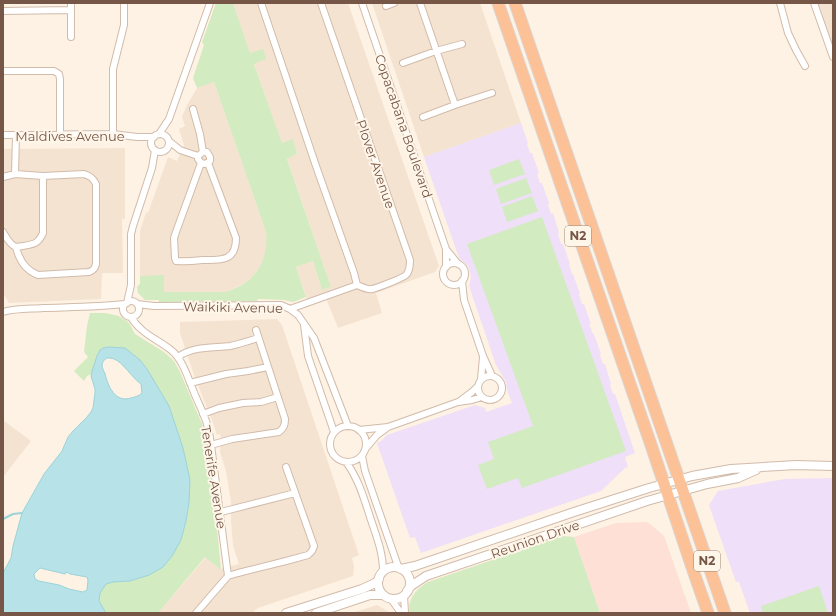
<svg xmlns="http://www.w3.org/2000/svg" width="836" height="616" font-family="Montserrat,sans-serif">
  <rect width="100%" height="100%" fill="#fdf2e3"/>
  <path fill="#f5e3d1" d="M233 3H348L439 266 435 272 376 293 382 313 338 328 325 296 308 302 296 267 313 261 322 290 331 287 287 158 297 154 293 140 282 144 254 63 261 61 250 53Z
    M372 3H480L521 123 424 157Z
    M815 3H833V55Z
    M214 82 266 232 267 246 266 252 261 265 253 276 243 284 231 290 225 292H164L140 276V231L146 212 148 213 168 157 177 161 184 145 179 129 185 126 182 117 186 107 197 88Z
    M125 148V219H122L123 273H102L101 299 9 303 3 293V149Z
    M277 319 282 325 359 555 352 558 354 566 353 576 258 608 252 613H158L206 557 220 569 239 564 233 546 231 521V502L226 471 220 452 221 438 220 434 217 435 212 420 205 403 194 375 180 333V322Z
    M3 420 31 441 3 477Z
    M377 605 391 613H352Z"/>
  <path fill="#fee0d6" d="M646 522 650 524 664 536 691 613H600L574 537 616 523Z"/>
  <path fill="#efdff9" d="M521 123 528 143 527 144 530 153H532L539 173 537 174 540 183H542L549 203 548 204 551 214 553 213 559 233 558 234 561 244H563L570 264H569L572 274H573L580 294 579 295 582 304H584L591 324H589L593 334H594L601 354 600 355 603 364H605L611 384 610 385 613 394H615L635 453 625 457 628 467 625 468 601 491 421 553 415 537 410 538 377 443 381 441 387 435 475 405 485 408 486 412 512 403 507 390 506 382 496 365 469 286 471 277 468 266 459 258 424 157Z
    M833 478V613H750L739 582H736L709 505 718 491 785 479Z"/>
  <path fill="#d3ebc0" d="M216 3H233L250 53 263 49 266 59 254 64 282 143 293 139 297 154 287 159 331 287 322 290 313 261 296 267 306 297 293 302 284 300 258 299 257 301 159 302V300H145L138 293 137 287 140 284V276L164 275V292H225C254 284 269 262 266 232L214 82 197 88 193 78 204 45 202 42Z
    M519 159 525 174 494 185 489 170Z
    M526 178 532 193 501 204 496 189Z
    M532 196 538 211 507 222 502 207Z
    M542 217 626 451 522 488 518 478 487 489 478 465 494 459 488 442 533 426 467 244Z
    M90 313H105L119 316 129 323 135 334 164 352 174 361 180 372 202 424 210 460 221 569H220L205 557 158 613H106L99 601 100 593 103 588 106 584 113 582 130 581 149 575 181 540 186 521 189 503 169 406 147 369 119 348 108 347 97 356 91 374 87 376 84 381 74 371 88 357 84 352 87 326Z
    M563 536 574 537 600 613H410C406 600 417 588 428 582Z
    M819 586 828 613H763L761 606Z"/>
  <path fill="#b6e2e8" stroke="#9cd3da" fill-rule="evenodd" d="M108 347 125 348 140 360 147 369 169 406 183 448 190 480 189 503 186 521 181 540 172 556 163 567 149 575 130 581 113 582 106 584 100 593 99 601 106 613H3V573L11 558 13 546 22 513 44 474 62 451 68 437 73 431 86 418 91 412 93 408 95 393V389L91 376 92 371 97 356 100 350 103 348ZM107 358C109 358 112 358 114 359 123 362 132 378 141 384L142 393C139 396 135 397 131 398 115 403 108 386 105 374 104 371 102 368 102 365 102 362 105 359 107 358ZM40 568 65 574 67 572 70 574 87 577 88 580 87 590 83 592 69 589 59 585 39 581 35 579 34 574Z"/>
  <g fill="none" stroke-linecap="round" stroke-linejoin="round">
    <path stroke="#9cd3da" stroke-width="2" d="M3 519 13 514 22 513"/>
    <defs>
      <path id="minor" d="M71 3V37
        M261 3 316 166 354 273 357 285C362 287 367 290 372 289 377 288 403 278 406 275 410 271 410 265 410 260L321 3
        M362 3 446 249 458 264
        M420 3 455 105 423 117
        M780 3 788 33 796 50 805 66
        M814 3 833 57
        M386 6 394 3
        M3 11 71 10
        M403 63 436 51 462 44
        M3 71H54L59 74 60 79V134
        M455 105 492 93
        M193 109 200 134 203 152
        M151 143a9 9 0 1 1 18 0a9 9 0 1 1-18 0Z
        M113 134V69L124 25V3
        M159 134 169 119 210 3
        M3 135 113 134 137 137H154
        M169 141 180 150 198 156
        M201 163 205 164 210 161V157L207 152H203L198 156V159L201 163 176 232 174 238 175 258 176 261C185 262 194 261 202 260 221 260 236 262 236 238L208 163
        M15 174 16 135
        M3 177 15 174 43 176 84 174C90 176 93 178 96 184V264C95 268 94 270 89 272L38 275C25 270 19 260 16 247
        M3 232C6 237 10 245 16 247 18 247 21 246 23 246 34 244 38 244 43 233V176
        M443 274a11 11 0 1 1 22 0a11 11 0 1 1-22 0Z
        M446 267V249
        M462 281 464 300 483 356 492 376
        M123 309a8 8 0 1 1 16 0a8 8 0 1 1-16 0Z
        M127 303 131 285V234L133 226 152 168 155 150
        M137 304 154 306 281 305 290 309 298 315 314 338 348 426
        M290 309 357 285
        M3 312C16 308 30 309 43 308 71 307 98 307 125 304
        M131 317C140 333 157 339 171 350 183 359 189 381 195 395 199 404 204 414 207 424 209 430 210 438 211 445L228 576
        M304 325 308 356 334 432
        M178 357C193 346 212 348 230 346 240 344 249 341 258 338
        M478 388a12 12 0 1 1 24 0a12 12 0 1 1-24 0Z
        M481 379 483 357
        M190 383 226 374 248 371 268 367
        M460 401 472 392 478 386
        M203 414 219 408 243 403 261 402 278 397
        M330 444a18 18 0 1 1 36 0a18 18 0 1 1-36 0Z
        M359 430 388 427
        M211 445 232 439 279 432C284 428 285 425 285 419L256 330
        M366 448 377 435 388 427 458 402 472 400 482 397
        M362 456 365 471 399 569
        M346 462C358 478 364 498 370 517 376 535 383 552 383 571
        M221 512 295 493
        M404 595 405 613
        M391 599 401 613
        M196 613 228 576 238 573 286 561 308 555 312 551 314 546 286 467"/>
      <path id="tertiary" d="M378 583a16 16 0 1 1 32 0a16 16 0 1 1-32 0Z
        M401 569 415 566 574 512 649 488 692 476 731 469 796 465 833 466
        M407 591 411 586 426 576 647 501 707 484 738 478 756 470
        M286 613 362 589 375 583 379 579
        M316 613 370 595H383"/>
      <path id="trunk" d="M498 3 650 442 695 576 708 613
        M515 3 725 613"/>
    </defs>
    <use href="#minor" stroke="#d1bbab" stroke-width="8"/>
    <use href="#tertiary" stroke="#d1bbab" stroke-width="10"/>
    <use href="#trunk" stroke="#dbd3cf" stroke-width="13"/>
    <use href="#minor" stroke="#fff" stroke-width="6"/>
    <use href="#tertiary" stroke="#fff" stroke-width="8"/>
    <use href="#trunk" stroke="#fdc197" stroke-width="11"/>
  </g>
  <g text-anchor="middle" stroke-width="4" stroke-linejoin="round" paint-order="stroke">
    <g fill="#fff6ea" stroke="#9f8678" stroke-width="1">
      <rect x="565" y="226" width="26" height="20" rx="3"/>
      <rect x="694" y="551" width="26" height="20" rx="3"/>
    </g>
    <g font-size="12" font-weight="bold" fill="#765647">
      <text x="578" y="240">N2</text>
      <text x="707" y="565">N2</text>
    </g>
    <g font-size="13" fill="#765647" stroke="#fff6ea">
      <text transform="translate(404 126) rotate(71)" y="5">Copacabana Boulevard</text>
      <text x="70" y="141">Maldives Avenue</text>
      <text transform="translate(376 164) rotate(71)" y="5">Plover Avenue</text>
      <text transform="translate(233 307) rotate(1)" y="5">Waikiki Avenue</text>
      <text transform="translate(214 477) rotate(81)" y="5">Tenerife Avenue</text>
      <text transform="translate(535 539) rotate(-19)" y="5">Reunion Drive</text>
    </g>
  </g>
  <rect width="836" height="616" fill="none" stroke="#765647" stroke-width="8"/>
</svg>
